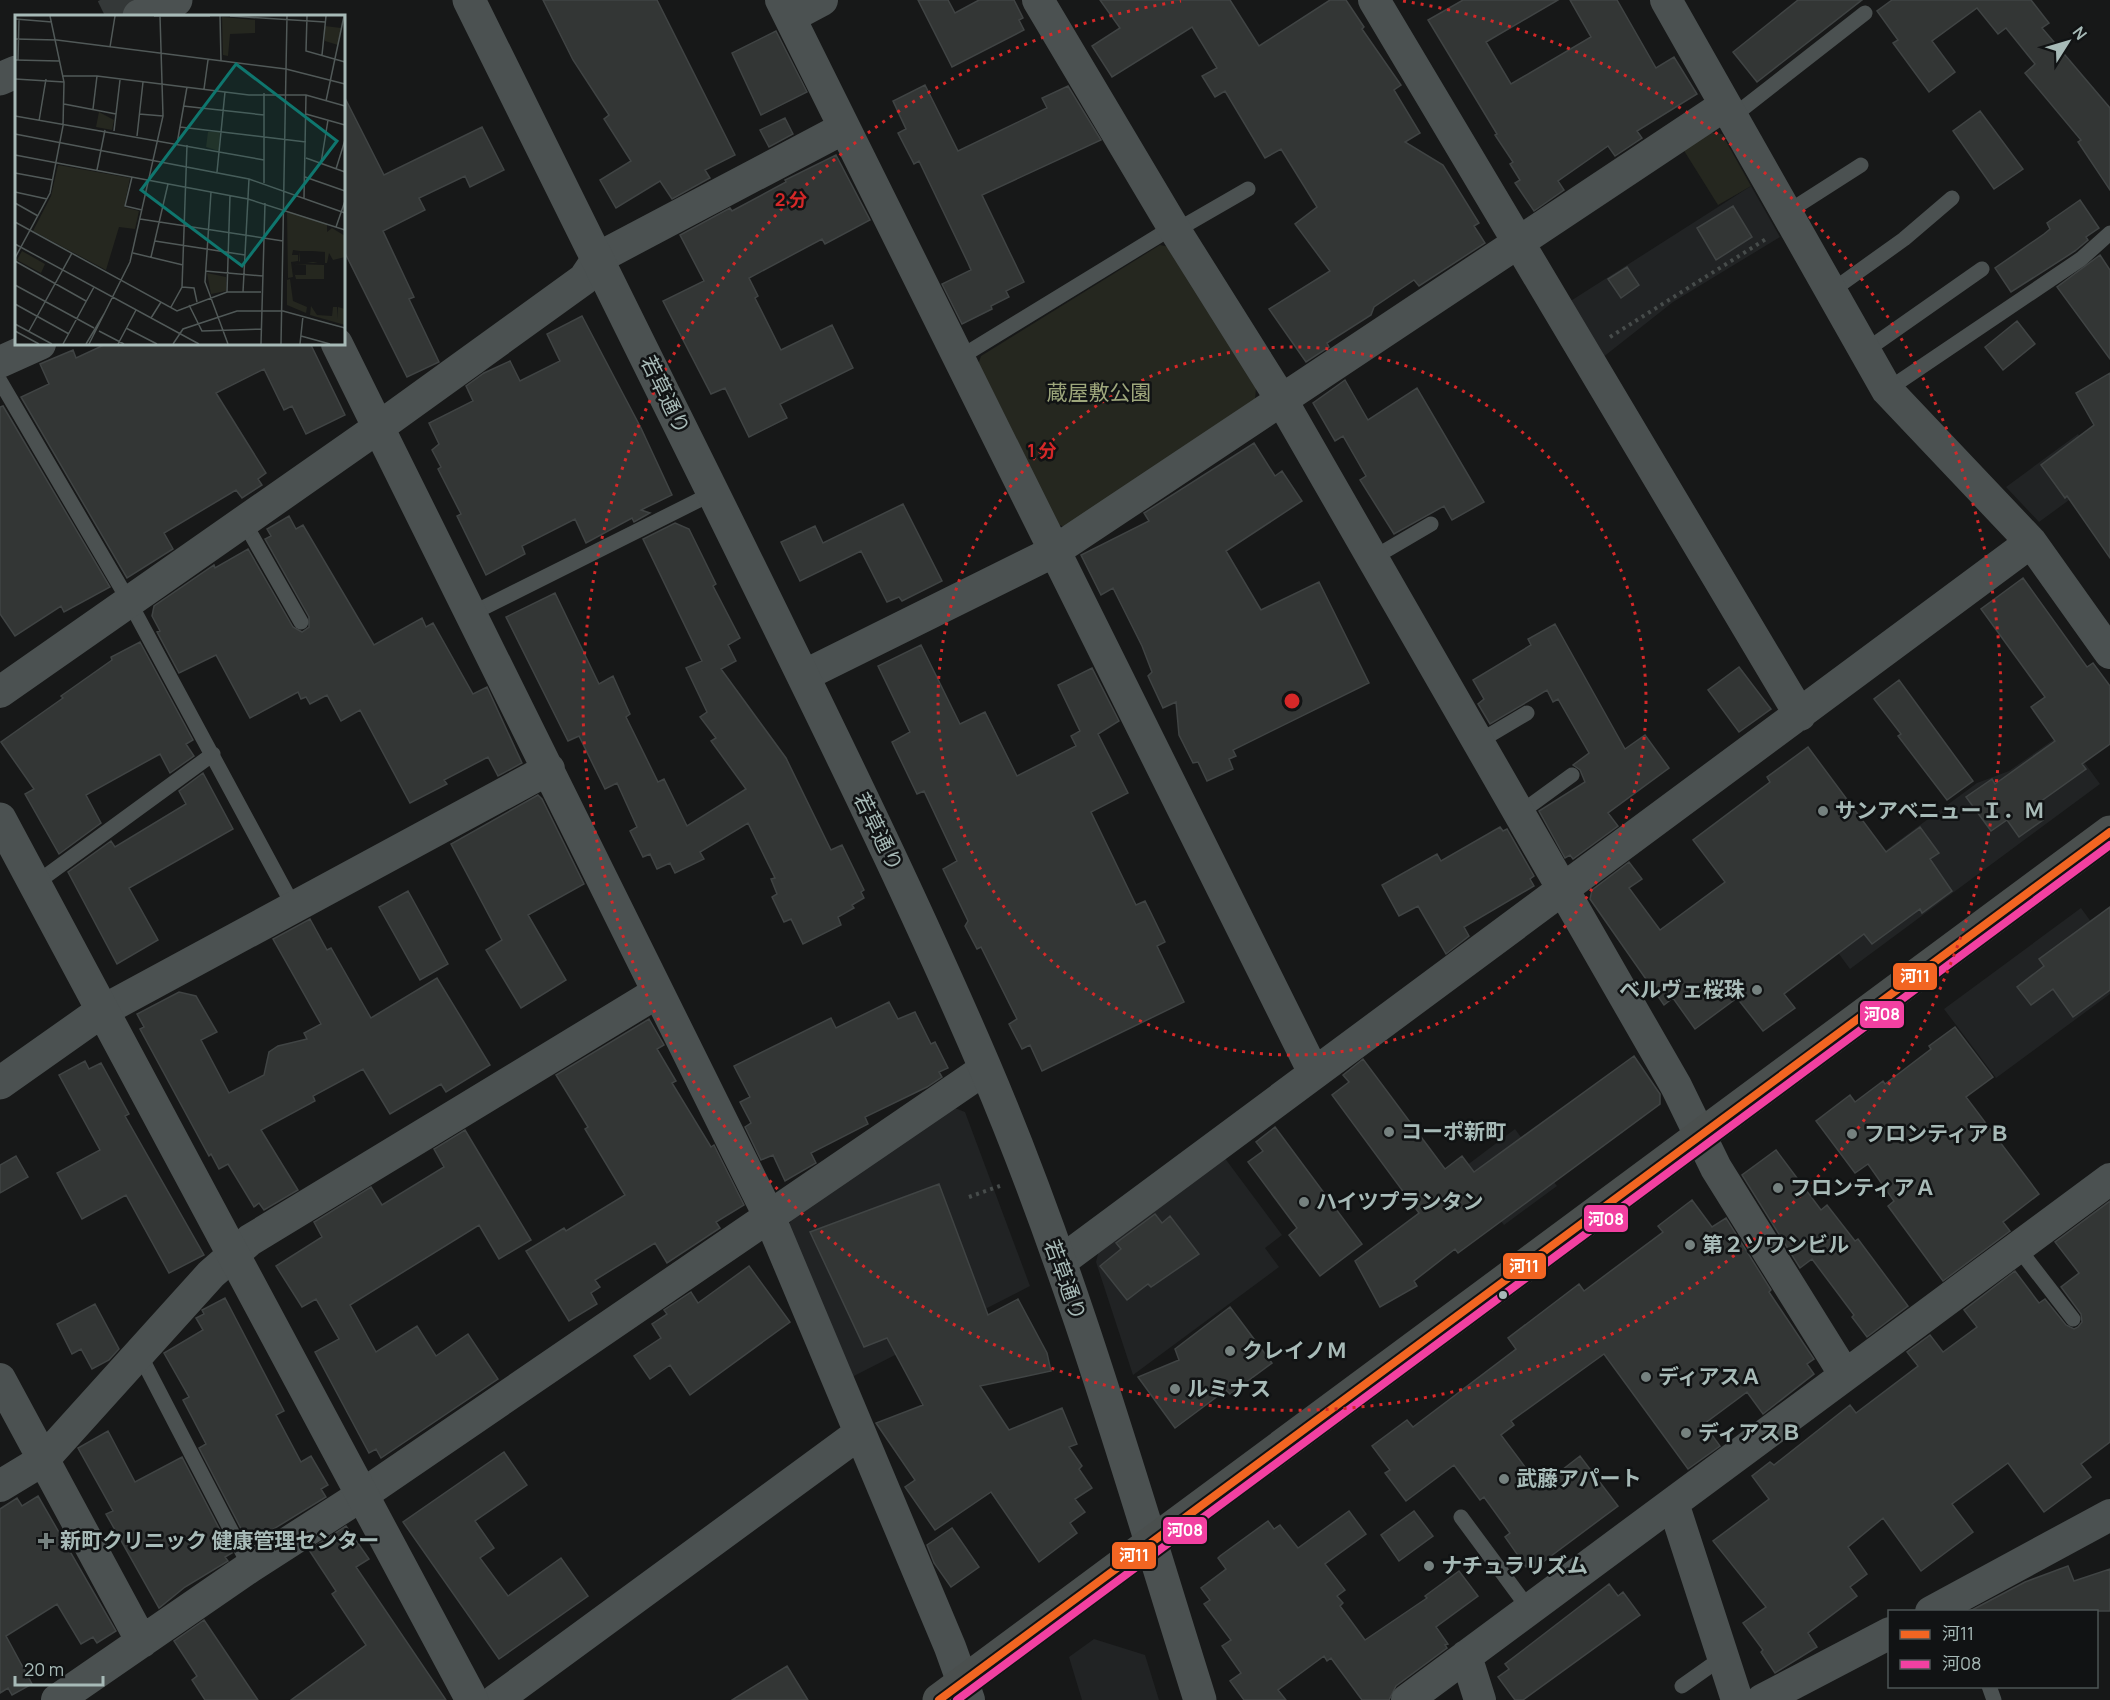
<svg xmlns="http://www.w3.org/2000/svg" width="2110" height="1700" font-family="Manrope,'Noto Sans JP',sans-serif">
  <rect width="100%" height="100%" fill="#171818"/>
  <path fill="#212324" d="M1751 186 1780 237 1673 302 1602 358 1569 302Z
    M2078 434 2106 473 2039 522 2006 487Z
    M2063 733 2100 784 1850 969 1806 909 1977 783 2009 771Z
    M2081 908 2110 948V994L1996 1078 1944 1009Z
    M952 1107 965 1112 1030 1286 850 1378 788 1229 792 1217Z
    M1515 1129 1557 1186 1504 1225 1462 1169Z
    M1224 1157 1282 1235 1265 1248 1279 1267 1133 1375 1096 1262 1099 1250Z
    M1094 1639 1145 1655 1159 1700H1082L1069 1657Z"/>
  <path fill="#25271f" d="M1708 132 1722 134 1751 186 1718 205 1683 149Z
    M1160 245 1174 248 1256 387 1255 401 1067 527 1054 524 977 368 981 356Z"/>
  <path fill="#333635" stroke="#404444" stroke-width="1.5" d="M543 0H657L735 155 705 170 710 178 672 199 660 181 616 208 600 180 631 161 604 119 609 115 573 60Z
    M918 0H948L955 13 979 0H1014L1023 18 1019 20 1024 30 952 67Z
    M1100 0H1230L1259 46 1330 0H1346L1364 27 1362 29 1401 85 1394 90 1420 133 1405 142 1443 165 1479 223 1474 226 1485 243 1419 286 1414 280 1374 307 1371 315 1327 343 1329 347 1306 362 1269 309 1330 271 1295 224 1317 207 1281 149 1265 158 1225 91 1215 97 1202 76 1217 68 1192 27 1112 77 1092 46 1120 28Z
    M1463 0H1558L1486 42 1511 84 1591 37 1570 0H1617L1656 68 1674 57 1697 94 1637 131 1642 138 1615 156 1608 146 1558 181 1564 190 1534 211 1515 183 1520 180 1510 164 1513 162 1495 135 1497 134 1428 20Z
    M1798 0H1862L1757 82 1733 52Z
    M1892 0H2031L2049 23 2042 28 2110 108V190L2078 142 2081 140 2025 73 2035 64 2006 28 1998 34 1977 8 1932 41 1955 72 1929 92 1893 43 1898 40 1877 11Z
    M776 31 807 92 761 115 732 53Z
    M925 85 958 151 1047 108 1042 98 1068 86 1101 140 982 195 1024 282 1006 291 1009 297 991 306 992 309 962 324 942 284 971 270 968 263 919 161 914 164 898 133 906 129 893 101Z
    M344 96 384 175 482 127 504 170 470 187 465 176 419 198 425 210 383 231 414 297 409 299 439 362 407 377 344 251Z
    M1980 111 2023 169 1994 189 1953 131Z
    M785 118 793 134 769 147 760 130Z
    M836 155 870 220 825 244 822 239 749 278 758 296 755 298 781 350 832 325 853 368 780 404 787 418 749 437 725 388 711 394 663 301 704 281 680 235 730 208 732 211 786 182 785 180Z
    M2080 200 2099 228 2086 237 2088 240 2075 251 2011 292 1995 268 2044 234 2050 229 2047 223Z
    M1733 206 1752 237 1716 260 1697 228Z
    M2100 255 2110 270V359L2057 287Z
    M1627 267 1639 285 1621 298 1608 279Z
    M582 316 641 428 672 495 641 510 650 513 634 522 632 518 586 543 575 519 522 546 525 554 486 575 457 516 461 514 438 469 441 467 432 450 439 444 429 423 473 401 466 386 484 373 510 361 520 381 560 361 547 334Z
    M2017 321 2035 344 2003 370 1985 347Z
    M106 344H315L311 345 345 415 306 434 292 406 284 410 264 369 216 393 266 473 258 479 262 485 242 498 236 490 164 533 173 549 127 578 21 397 49 384 40 364 73 350 76 358Z
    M2110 373V558L2067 496 2065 498 2041 465 2094 425 2076 393Z
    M1345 380 1368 420 1417 388 1484 502 1452 520 1444 506 1394 534 1360 480 1366 476 1343 436 1335 441 1313 403Z
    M3 406 110 587 64 612 61 606 15 636 0 614V407Z
    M1254 443 1275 476 1282 471 1302 501 1226 551 1261 610 1319 582 1369 683 1233 750 1236 756 1229 759 1233 769 1207 781 1198 762 1193 763 1179 735 1176 702 1163 708 1148 676 1152 672 1142 646 1113 588 1101 595 1081 555 1149 521 1144 513Z
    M903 504 942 581 902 601 899 597 887 602 861 551 800 581 781 542 815 526 823 543Z
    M289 516 296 529 303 525 374 645 422 618 426 627 433 623 473 694 487 687 522 763 498 776 488 757 444 780 447 784 410 803 360 710 341 721 327 695 310 704 306 697 301 699 298 692 250 718 216 655 179 673 157 632 160 631 152 616 154 606 214 565 215 568 248 549 293 627 302 632 309 627V617L265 539 271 536 267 529Z
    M675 523 689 529 716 584 713 586 740 638 728 645 736 661 721 669 786 758 831 850 842 845 864 890 861 892 864 898 852 905 854 908 838 917 841 925 803 944 791 919 784 922 772 897 777 894 771 879 775 878 748 823 700 852 704 859 675 873 670 863 657 869 650 854 643 857 630 831 637 827 617 783 605 789 579 736 568 741 506 617 555 593 599 684 613 676 630 714 626 717 658 782 664 779 687 826 746 789 711 741 716 738 700 717 707 712 686 668 702 661 643 539Z
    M2023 578 2087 667 2093 663 2110 686V744L2082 764 2086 769 2033 807 2043 820 2019 837 2007 820 1991 831 1966 797 1992 779 1995 784 2055 741 2031 707 2045 697 1981 609Z
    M1555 624 1625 749 1645 735 1669 768 1608 813 1618 826 1573 859 1570 855 1565 858 1539 811 1585 782 1580 770 1573 765 1589 753 1558 699 1553 702 1547 690 1490 724 1478 704 1484 699 1473 680 1531 645 1528 639Z
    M140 642 193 740 186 744 194 756 170 773 160 754 86 795 101 823 59 854 25 794 34 789 1 742 63 698 61 696 112 660 111 657Z
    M921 645 960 724 985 712 1017 776 1076 746 1071 736 1080 731 1058 685 1092 668 1119 721 1098 734 1128 793 1091 812 1136 905 1145 901 1151 913 1165 942 1157 946 1184 1002 1042 1071 1030 1045 1022 1049 1009 1024 1017 1019 981 947 977 949 965 926 968 921 943 869 957 861 924 791 917 794 892 742 910 732 878 666Z
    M1739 667 1771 709 1739 732 1708 690Z
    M1899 680 1973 781 1947 800 1898 736 1901 734 1874 699Z
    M1808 747 1886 852 1920 827 1939 853 1930 859 1952 891 1922 913 1920 909 1872 944 1864 934 1784 994 1795 1008 1763 1031 1737 998 1695 1029 1673 998 1664 1005 1590 899 1592 890 1629 862 1642 879 1629 888 1660 930 1725 882 1693 840 1770 782 1767 777Z
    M203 773 233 829 129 888 158 940 117 964 68 872 111 841 115 847 186 804 179 791Z
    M538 795 542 799 584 884 528 915 566 980 521 1008 486 950 502 940 451 844Z
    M1500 827 1503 831 1507 829 1534 876 1530 879 1534 886 1464 927 1469 936 1446 954 1418 906 1399 916 1382 885 1437 854 1441 861Z
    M408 891 448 964 420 980 379 907Z
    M2110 907V990L2073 1017 2053 989 2031 1005 2017 987 2044 966 2039 959Z
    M310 919 327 950 331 948 371 1018 437 978 490 1065 446 1092 441 1084 390 1114 363 1069 313 1096 315 1101 261 1130 298 1190 264 1210 259 1203 254 1207 228 1164 219 1169 211 1154 209 1156 140 1029 144 1027 137 1014 179 992 196 996 217 1032 201 1040 229 1093 264 1075 269 1052 278 1046 307 1039 304 1033 321 1024 273 939Z
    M889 1002 898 1019 915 1012 931 1044 935 1042 948 1068 939 1072 942 1077 927 1087 865 1117 868 1124 811 1153 816 1163 785 1181 773 1155 761 1160 745 1127 751 1123 740 1102 750 1097 734 1066 831 1018 836 1028Z
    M649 1019 664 1045 657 1049 676 1081 672 1083 711 1147 714 1145 744 1205 716 1222 720 1228 667 1263 655 1243 595 1280 600 1287 591 1293 597 1304 569 1321 526 1251 564 1228 566 1231 625 1195 585 1129 588 1127 556 1075Z
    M1955 1027 1993 1077 1966 1097 2039 1194 2003 1222 2010 1231 1943 1281 1888 1206 1894 1201 1868 1164 1855 1173 1816 1121 1850 1095 1855 1102 1883 1081 1885 1084 1931 1049 1929 1046Z
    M1634 1056 1660 1094V1104L1458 1253 1455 1249 1414 1281 1417 1286 1380 1307 1355 1261 1419 1213 1332 1095 1349 1082 1343 1075 1363 1059 1445 1169 1462 1156 1474 1172Z
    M85 1061 89 1069 101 1063 129 1114 125 1116 204 1255 169 1273 126 1195 82 1219 57 1173 100 1150 59 1075Z
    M1275 1127 1362 1244 1320 1276 1289 1235 1297 1228 1248 1162 1263 1151 1256 1142Z
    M465 1130 531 1240 499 1259 479 1225 350 1305 376 1352 417 1326 436 1356 468 1334 498 1379 381 1458 376 1449 369 1453 315 1352 339 1339 316 1299 302 1307 276 1266 322 1237 314 1222 371 1187 382 1205 444 1167 434 1149Z
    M1776 1150 1821 1210 1827 1205 1855 1241 1858 1239 1908 1306 1867 1337 1852 1317 1854 1315 1812 1259 1800 1268 1742 1175Z
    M16 1156 28 1177 0 1193V1165Z
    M939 1184 988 1315 1018 1299 1047 1353 1051 1371 980 1386 1009 1430 1062 1408 1077 1444 1069 1447 1082 1466 1079 1469 1092 1488 1075 1499 1085 1512 1070 1523 1077 1533 1039 1562 991 1492 935 1530 905 1487 915 1480 876 1423 923 1405 887 1338 864 1347 810 1232Z
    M1692 1200 1712 1227 1726 1218 1771 1290 1769 1292 1814 1359 1807 1364 1814 1374 1763 1414 1747 1392 1704 1424 1720 1446 1688 1469 1604 1354 1511 1421 1514 1425 1501 1435 1540 1487 1580 1456 1618 1506 1535 1568 1531 1563 1526 1567 1505 1537 1510 1533 1484 1497 1480 1500 1454 1465 1406 1501 1385 1473 1390 1470 1372 1446 1407 1420 1413 1427 1516 1349 1508 1338 1579 1284 1584 1291 1663 1232 1658 1226Z
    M2110 1201V1442L2081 1464 2091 1477 2044 1512 2008 1463 1952 1504 1973 1532 1921 1571 1883 1518 1848 1547 1867 1574 1850 1587 1857 1596 1808 1633 1817 1647 1775 1673 1761 1652 1763 1650 1743 1623 1766 1607 1713 1541 1769 1499 1752 1476 1770 1462 1774 1465 1850 1405 1856 1413 1918 1366 1907 1352 1930 1335 1943 1352 1977 1327 1964 1310 2015 1271 2039 1303 2045 1299 2066 1325 2074 1329 2078 1327 2082 1322 2081 1314 2061 1287 2079 1273 2055 1242Z
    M1155 1214 1162 1223 1170 1216 1199 1254 1151 1287 1148 1284 1127 1300 1100 1266 1121 1249 1116 1243Z
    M749 1266 790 1322 690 1395 670 1365 650 1379 634 1356 661 1338 652 1324 667 1314 664 1310 691 1292 698 1303Z
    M225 1298 284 1411 276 1415 301 1462 311 1456 328 1485 321 1489 326 1497 249 1544 199 1448 206 1444 183 1400 189 1397 164 1353 203 1330 196 1318 204 1314 202 1310Z
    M95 1304 119 1349 109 1360 92 1369 81 1349 72 1354 57 1324Z
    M1230 1307 1272 1363 1230 1394 1226 1390 1175 1428 1138 1377 1179 1360 1175 1349Z
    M108 1431 135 1482 182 1457 232 1553 225 1557 228 1561 185 1587 159 1608 106 1514 113 1511 78 1448Z
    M504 1452 527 1485 475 1521 494 1548 480 1558 508 1596 561 1558 588 1596 499 1659 403 1522Z
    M38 1496 116 1631 97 1643 93 1637 81 1644 57 1604 6 1636 32 1684 12 1695 8 1688 0 1693V1509L17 1498 22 1506Z
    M1349 1511 1366 1534 1325 1564 1345 1590 1337 1596 1343 1603 1340 1606 1365 1640 1427 1598 1425 1596 1459 1571 1478 1596 1436 1627 1448 1644 1445 1645 1447 1648 1396 1686 1389 1700H1362L1331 1658 1327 1661 1324 1656 1278 1690 1286 1700H1244L1230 1681 1241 1673 1222 1646 1231 1640 1204 1604 1210 1600 1201 1588 1226 1569 1218 1558 1220 1556 1268 1521 1274 1529 1280 1525 1298 1548Z
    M1414 1511 1433 1536 1399 1561 1381 1535Z
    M346 1526 369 1559 356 1567 446 1700H291L366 1645 332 1594 336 1591 309 1550Z
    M952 1528 979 1567 951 1587 934 1563 927 1545Z
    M2068 1566 2074 1581 2110 1569V1611H1970L2025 1582Z
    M1609 1584 1618 1596 1623 1592 1640 1615 1523 1700H1515L1498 1677 1509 1669 1505 1664Z
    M204 1620 258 1700H205L192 1680 197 1676 174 1641Z
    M787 1666 808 1700H732Z"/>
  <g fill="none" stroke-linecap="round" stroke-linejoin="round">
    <path stroke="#343838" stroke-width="33" stroke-dasharray="33 16" stroke-linecap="butt" d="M105 16 138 0"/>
    <path stroke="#474c4b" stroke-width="4" stroke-dasharray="3 4.5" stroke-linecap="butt" d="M1610 337 1766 239
      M969 1197 1000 1186"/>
    <path stroke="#4b5151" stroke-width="15" d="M1732 117 1865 13
      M1786 213 1861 165
      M1830 292 1904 239 1952 198
      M1865 351 1982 269
      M959 358 1173 227 1189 223 1248 189
      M0 381 130 603 294 907
      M1887 390 2081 259 2110 233
      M244 522 301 622
      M1373 558 1431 524
      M471 614 713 493
      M1478 742 1527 713
      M1520 813 1572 775
      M35 884 213 754
      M2018 1248 2073 1319
      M140 1355 250 1567
      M1461 1517 1529 1609
      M1682 1686 1723 1657
      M1989 1686 1994 1700"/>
    <path stroke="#4b5151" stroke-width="32" d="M781 0 1314 1073
      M1038 0 1173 227 1281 399 1676 1086 1716 1168 1845 1375
      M1374 0 1800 715
      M1666 0 1887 390 2031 542 2110 653
      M790 17 822 0
      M337 344 769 1216 950 1647 969 1700
      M0 362 40 344
      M803 676 1053 552 1725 105
      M0 692 379 427 584 279 598 258 844 128
      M102 1011 549 769
      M1060 1262 2031 542
      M0 1379 142 1642
      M0 1486 43 1460 211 1274 250 1240 658 992
      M1673 1503 1737 1700
      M1931 1612 2110 1515
      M1466 1656 1480 1700
      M57 1700 250 1567 362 1495 985 1069
      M496 1700 860 1433
      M1407 1700 2110 1179
      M1762 1700 1890 1633"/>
    <path stroke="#4b5151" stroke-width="33" d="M469 0C552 167 634 334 717 501 809 688 902 874 984 1065 1072 1271 1133 1487 1200 1700
      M139 16 176 0
      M0 79 16 72
      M0 819 472 1700
      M0 1083 102 1011"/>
    <path stroke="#4a4f4e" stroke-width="33" d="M939 1700 2110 832"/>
    <defs>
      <path id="bus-1" d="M939 1700 2110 832"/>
      <path id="bus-2" d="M957 1700 2110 845"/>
    </defs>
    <use href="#bus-1" stroke="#111314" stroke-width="12"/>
    <use href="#bus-2" stroke="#111314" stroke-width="12"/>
    <use href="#bus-1" stroke="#f26522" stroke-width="8"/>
    <use href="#bus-2" stroke="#f240a1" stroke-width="8"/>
  </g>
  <g fill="none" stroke="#d62828" stroke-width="3" stroke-dasharray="3 6">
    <circle cx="1292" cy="701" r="354"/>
    <path d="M1403 1A709 709 0 1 1 1181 1"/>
  </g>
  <g fill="#75817f" stroke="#111314" stroke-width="2">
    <circle cx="1823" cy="811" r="6"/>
    <circle cx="1757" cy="990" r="6"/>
    <circle cx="1389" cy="1132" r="6"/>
    <circle cx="1852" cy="1134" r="6"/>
    <circle cx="1778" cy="1188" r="6"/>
    <circle cx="1304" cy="1202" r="6"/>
    <circle cx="1690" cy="1245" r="6"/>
    <circle cx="1230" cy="1351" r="6"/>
    <circle cx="1646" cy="1377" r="6"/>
    <circle cx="1175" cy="1389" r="6"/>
    <circle cx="1686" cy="1433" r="6"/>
    <circle cx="1504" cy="1479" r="6"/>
    <path d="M43 1532h6v6h6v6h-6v6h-6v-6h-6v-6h6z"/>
    <circle cx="1429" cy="1566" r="6"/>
  </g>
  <circle fill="#a7bab7" stroke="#111314" stroke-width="2" cx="1503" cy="1295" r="5"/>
  <g text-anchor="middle" stroke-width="5" stroke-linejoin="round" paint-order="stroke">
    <g font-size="21" fill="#9ea77c" stroke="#111314">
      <text x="1099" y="400">蔵屋敷公園</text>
    </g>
    <g font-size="21" fill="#a7bab7" stroke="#111314">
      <text transform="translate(665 395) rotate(64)" y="7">若草通り</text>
      <text transform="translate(878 832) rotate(64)" y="7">若草通り</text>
      <text transform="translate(1065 1280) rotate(70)" y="7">若草通り</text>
    </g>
    <g font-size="21" font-weight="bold" fill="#a7bab7" stroke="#111314" text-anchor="start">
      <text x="1835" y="818">サンアベニューＩ．Ｍ</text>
      <text x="1745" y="997" text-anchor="end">ベルヴェ桜珠</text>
      <text x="1401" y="1139">コーポ新町</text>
      <text x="1864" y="1141">フロンティアＢ</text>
      <text x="1790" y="1195">フロンティアＡ</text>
      <text x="1316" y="1209">ハイツプランタン</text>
      <text x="1702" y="1252">第２ソワンビル</text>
      <text x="1242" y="1358">クレイノＭ</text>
      <text x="1658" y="1384">ディアスＡ</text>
      <text x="1187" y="1396">ルミナス</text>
      <text x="1698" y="1440">ディアスＢ</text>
      <text x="1516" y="1486">武藤アパート</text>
      <text x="60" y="1548">新町クリニック 健康管理センター</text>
      <text x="1441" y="1573">ナチュラリズム</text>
    </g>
  </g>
  <g transform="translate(15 15)">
    <rect width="330" height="330" fill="#171818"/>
    <path d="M207 2 240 5V18L215 19 213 41 208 40ZM310 11 326 13 323 30 310 26ZM84 97 99 105 97 115 81 112ZM193 117H205L204 136 191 132ZM43 150 115 163 109 192 124 196 120 214 104 212 91 255 18 216 36 181ZM272 196 312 209V217L317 213 330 221V242L318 245 314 238 312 248H304H310V237L297 236 298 247 303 248H292L298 247 297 236H285V247H291H285L284 246 285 236 278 235 277 240H283V246L276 247 278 262 273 263ZM7 236 30 249 26 258 2 245ZM279 249 309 250V264H281L278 253 280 260H291V250L279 249 278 253ZM192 258 211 262V276L196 279ZM275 264 278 286 292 292 291 298 272 290V265ZM296 291 302 300 317 301 318 292H322V304L323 292 330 294V310L295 300Z" fill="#25271f"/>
    <path fill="none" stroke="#515958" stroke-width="1.5" d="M139 1H195M205 1 206 46M215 1 310 7M292 1 291 36 330 47M0 4 37 7M0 24 42 25 271 54 330 69M95 32 100 1M307 40 311 1M0 45 44 46M3 45 4 4M271 54 272 1M47 61H82L234 80H291L330 91M0 64 49 67M189 74 193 45M311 86 329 1M49 89 101 99M168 91 249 100M78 94 82 61M124 99 148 101M291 99 330 110M0 101 249 145M24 106 31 64M165 112 291 127M99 116 105 65M0 119 234 164 330 198M122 121 128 67M162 129 172 72M0 140 233 184 330 215M291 143 330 157M306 148 313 105M321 154 330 125M82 155 90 115M202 157 210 77M0 158 38 165M117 162 110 191 127 195M290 162 330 176M249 168V78M0 177 32 184M196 177 190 267 213 329M289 183 291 80M0 188 23 201M125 204 268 226M0 207 162 296 212 277H246M321 212 330 186M140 226 230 240M0 229 184 329M118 238 168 250M136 242 153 169M0 243 35 178 48 111 49 67 35 1M0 246 71 286M190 256 248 261M0 270 79 313M167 272 179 273 182 287M212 277 215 180M228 277 234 164M0 289 54 319M174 290 187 316 246 314M156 292 167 272 172 130M136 303 146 287M0 309 37 329M111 313 142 329M0 316 24 329M14 316 57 238M84 316 109 329M286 321 315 329M48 329 79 272M71 329 89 299M74 329 115 247 148 101 145 1M103 329 121 295M158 329 168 314 222 296H268L330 313M246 329 250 188M266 329 271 54M285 329 288 301"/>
    <path fill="#0f766e" fill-opacity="0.15" stroke="#0f766e" stroke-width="3" d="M221 49 322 126 227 251 126 175Z"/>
    <rect width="330" height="330" fill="none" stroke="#a7bab7" stroke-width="3"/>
  </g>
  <circle cx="1292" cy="701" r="9" fill="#d62828" stroke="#111314" stroke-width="3"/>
  <g font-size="18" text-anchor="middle" font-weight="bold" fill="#d62828" stroke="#111314" stroke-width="5" stroke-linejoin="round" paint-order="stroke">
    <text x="791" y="206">2 分</text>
    <text x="1042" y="457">1 分</text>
  </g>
  <g stroke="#111314" stroke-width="2">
    <rect x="1892" y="962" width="46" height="29" rx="6" fill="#f26522"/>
    <rect x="1859" y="1000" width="46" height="29" rx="6" fill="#f240a1"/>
    <rect x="1583" y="1204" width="46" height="29" rx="6" fill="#f240a1"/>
    <rect x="1502" y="1252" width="45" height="28" rx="6" fill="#f26522"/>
    <rect x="1162" y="1516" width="46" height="29" rx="6" fill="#f240a1"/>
    <rect x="1111" y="1541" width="46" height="29" rx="6" fill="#f26522"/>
  </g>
  <g font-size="16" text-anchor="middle" font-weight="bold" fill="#fff">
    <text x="1915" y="982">河11</text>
    <text x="1882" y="1020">河08</text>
    <text x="1606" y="1225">河08</text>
    <text x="1524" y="1272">河11</text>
    <text x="1185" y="1536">河08</text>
    <text x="1134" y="1561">河11</text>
  </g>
  <rect x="1888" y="1610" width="210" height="78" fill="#111314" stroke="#4d5655" stroke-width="1.5"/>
  <rect x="1900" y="1630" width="30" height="9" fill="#f26522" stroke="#4d5655" stroke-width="1.5"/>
  <text x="1942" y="1640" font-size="18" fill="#a7bab7">河11</text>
  <rect x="1900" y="1660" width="30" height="9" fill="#f240a1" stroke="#4d5655" stroke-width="1.5"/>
  <text x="1942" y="1670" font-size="18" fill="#a7bab7">河08</text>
  <g transform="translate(2068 42) rotate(53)" stroke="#111314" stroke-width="4.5" paint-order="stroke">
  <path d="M0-4.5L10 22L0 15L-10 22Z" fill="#a7bab7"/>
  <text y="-9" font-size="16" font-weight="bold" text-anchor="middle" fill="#a7bab7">N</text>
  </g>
  <path d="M15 1676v9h88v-9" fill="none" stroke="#a7bab7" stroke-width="3"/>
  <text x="24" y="1676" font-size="18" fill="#a7bab7" stroke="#111314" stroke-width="4.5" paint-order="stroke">20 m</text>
</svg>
